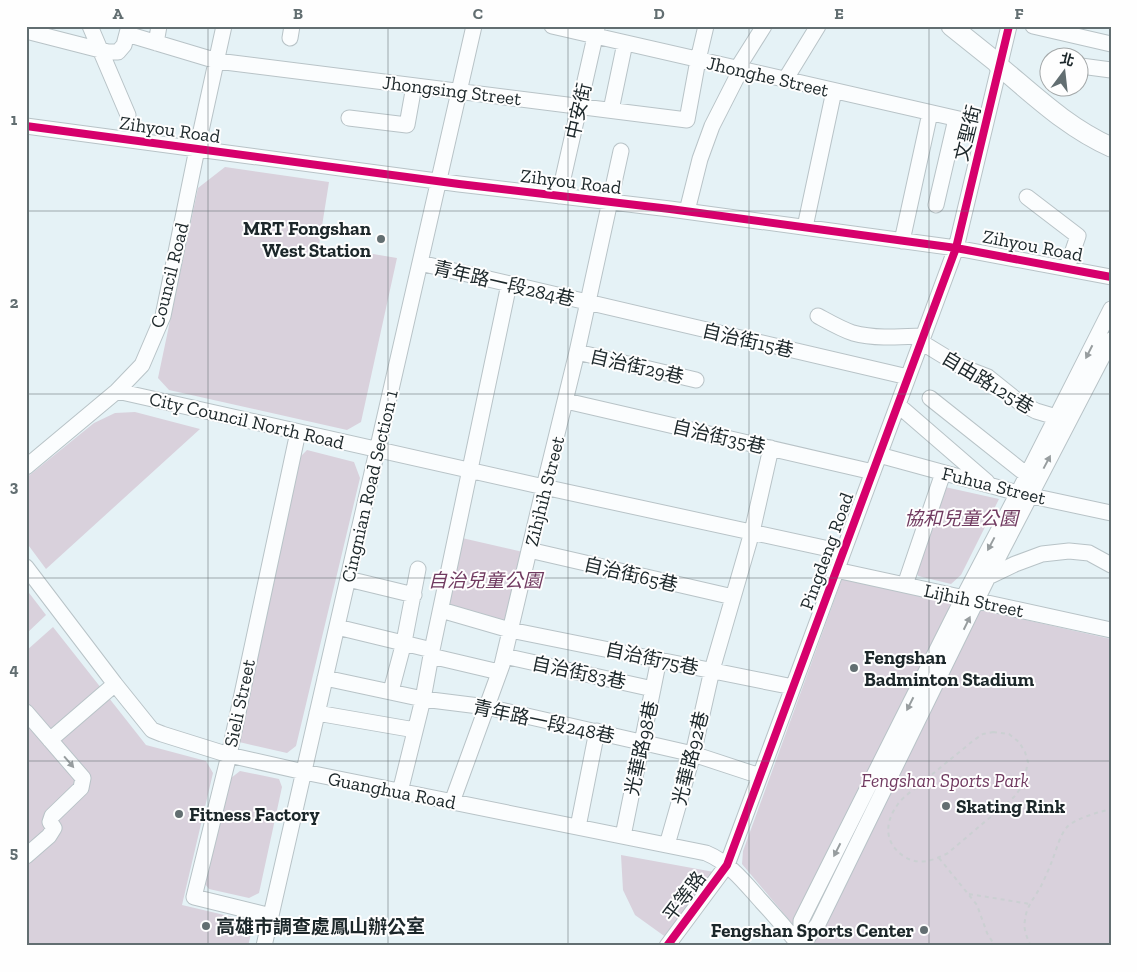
<svg xmlns="http://www.w3.org/2000/svg" width="1137" height="972" font-family="'Zilla Slab','Noto Sans TC',serif">
  <rect width="100%" height="100%" fill="#e5f2f6"/>
  <path fill="#d9d1dc" d="M225 167 329 182 319 245 397 258 361 422 347 430 169 390 158 378 198 188Z
    M135 412 200 429 46 569 26 542V478L94 423 115 413Z
    M307 450 354 462 360 478 296 746 287 753 239 742 297 460Z
    M945 487 999 499 961 575 951 584 918 576 915 565Z
    M462 538 523 552 507 622 447 609Z
    M842 579 1111 639V946H811L742 864 743 851Z
    M26 589 46 615 26 634Z
    M53 627 146 745 206 761 213 773 182 905 254 922 248 946H26V651Z
    M240 771 279 779 282 787 259 893 249 898 209 889 205 884 231 778Z
    M621 855 714 872 667 938 635 915 623 890Z"/>
  <g fill="none" stroke-linecap="round" stroke-linejoin="round">
    <defs>
      <path id="minor" d="M90 26 128 115
        M552 26 985 125
        M1033 26 1111 44
        M26 31 108 52H118L124 45 129 26
        M127 34 217 61 687 120 698 60 706 26
        M290 38 292 26
        M156 43 159 26
        M1081 66 1111 70
        M737 69 764 26
        M785 80 818 26
        M611 110 625 43
        M349 118 407 125 414 86
        M26 126 459 184 670 209 956 248 1111 277
        M559 196 597 28
        M1027 197 1078 236 1067 268
        M936 205 956 119
        M687 211 700 159 712 126 741 69
        M805 227 834 91
        M902 241 930 113
        M420 263 908 377
        M818 316C829 322 841 329 853 333 875 339 900 337 923 336
        M921 342 962 367 988 377 1019 402 1036 411 1056 417
        M577 352 696 380
        M117 391 544 487 843 552
        M930 398 1027 475
        M566 401 873 472
        M898 405 987 482
        M879 455 1018 493 1111 513
        M26 467 117 391 142 365 163 316 197 149 224 26
        M529 550 733 597
        M26 567 115 684 152 730 162 734 229 755 304 772 706 853C730 863 745 883 762 902 775 916 788 931 800 946
        M836 570 1111 630
        M988 577 1015 564 1042 554 1069 551 1089 553 1111 565
        M348 579 414 595
        M905 585 943 473
        M441 610 510 630 793 687
        M337 627 432 650
        M431 656 499 672
        M504 656 653 689
        M325 678 423 699 487 707 693 754 760 776
        M391 691 404 642 418 569
        M26 712 83 778 81 788 52 816 50 822 54 828 49 836 26 856
        M317 713 415 730
        M50 740 115 684
        M400 792 423 699 432 650 509 284
        M452 802 502 665 544 487 577 352 621 151
        M578 827 597 731
        M623 836 659 659
        M667 845 693 754 712 670 752 532 771 448
        M271 916 194 897 229 755 298 432
        M264 946 474 26
        M667 946 727 865 956 248 1009 26
        M801 946V921L963 598 1018 493 1111 309
        M801 946 818 924 988 577 1111 340"/>
      <path id="major" d="M951 26 996 62 999 66C1035 96 1068 128 1111 147"/>
    </defs>
    <use href="#minor" stroke="#b8c3c7" stroke-width="17"/>
    <use href="#major" stroke="#b8c3c7" stroke-width="21"/>
    <path stroke="#cbd0d2" stroke-width="2" stroke-dasharray="4 4" stroke-linecap="butt" d="M139 119 141 120V128
      M993 732 1009 734 1019 742 1025 752 1028 762 1023 785 1014 797 948 853C934 860 920 866 905 857 884 844 884 823 898 804 903 797 913 790 921 784 938 769 956 755 974 740L983 734Z
      M939 858 977 905 987 933 995 946
      M969 894 1030 904
      M1031 946C1027 938 1023 929 1025 920 1026 907 1035 897 1041 886 1045 878 1049 869 1052 861 1056 851 1060 834 1068 826 1077 818 1099 812 1111 809"/>
    <use href="#minor" stroke="#fbfdfe" stroke-width="15"/>
    <use href="#major" stroke="#fbfdfe" stroke-width="19"/>
    <defs>
      <path id="cycleway" d="M26 126 459 184 670 209 956 248 1111 277
        M667 946 727 865 956 248 1009 26"/>
    </defs>
    <use href="#cycleway" stroke="#fefefe" stroke-width="11"/>
    <use href="#cycleway" stroke="#d6006c" stroke-width="8"/>
  </g>
  <defs><path id="oneway-solid" d="M-6-.8H1V-3.2L6.5 0L1 3.2V.8H-6Z" transform="scale(1.25)"/></defs>
  <g fill="#979d9f">
    <use href="#oneway-solid" transform="translate(1089 352) rotate(117)"/>
    <use href="#oneway-solid" transform="translate(1047 462) rotate(-62)"/>
    <use href="#oneway-solid" transform="translate(991 544) rotate(118)"/>
    <use href="#oneway-solid" transform="translate(967 623) rotate(-64)"/>
    <use href="#oneway-solid" transform="translate(910 704) rotate(117)"/>
    <use href="#oneway-solid" transform="translate(69 762) rotate(49)"/>
    <use href="#oneway-solid" transform="translate(837 850) rotate(117)"/>
  </g>
  <path fill="none" stroke="#626e71" stroke-width="1" stroke-opacity="0.55" d="M208 26V946M388 26V946M568 26V946M749 26V946M929 26V946M26 211H1111M26 394H1111M26 578H1111M26 761H1111"/>
  <g fill="#626e71" stroke="#fefefe" stroke-width="2">
    <circle cx="381" cy="239" r="5"/>
    <circle cx="854" cy="668" r="5"/>
    <circle cx="946" cy="806" r="5"/>
    <circle cx="179" cy="814" r="5"/>
    <circle cx="206" cy="926" r="5"/>
    <circle cx="924" cy="930" r="5"/>
  </g>
  <g text-anchor="middle" stroke-width="4" stroke-linejoin="round" paint-order="stroke">
    <g font-size="19" fill="#1c272a" stroke="#fefefe">
      <text transform="translate(768 76) rotate(13)" y="7">Jhonghe Street</text>
      <text transform="translate(452 90) rotate(7)" y="7">Jhongsing Street</text>
      <text transform="translate(578 111) rotate(-77)" y="7">中安街</text>
      <text transform="translate(170 129) rotate(8)" y="7">Zihyou Road</text>
      <text transform="translate(967 133) rotate(-76)" y="7">文聖街</text>
      <text transform="translate(571 181) rotate(7)" y="7">Zihyou Road</text>
      <text transform="translate(1033 245) rotate(11)" y="7">Zihyou Road</text>
      <text transform="translate(169 275) rotate(-76)" y="7">Council Road</text>
      <text transform="translate(504 283) rotate(13)" y="7">青年路一段284巷</text>
      <text transform="translate(748 340) rotate(13)" y="7">自治街15巷</text>
      <text transform="translate(637 366) rotate(13)" y="7">自治街29巷</text>
      <text transform="translate(988 382) rotate(31)" y="7">自由路125巷</text>
      <text transform="translate(247 420) rotate(13)" y="7">City Council North Road</text>
      <text transform="translate(719 436) rotate(13)" y="7">自治街35巷</text>
      <text transform="translate(994 485) rotate(14)" y="7">Fuhua Street</text>
      <text transform="translate(369 486) rotate(-77)" y="7">Cingnian Road Section 1</text>
      <text transform="translate(544 491) rotate(-76)" y="7">Zihjhih Street</text>
      <text transform="translate(826 551) rotate(-70)" y="7">Pingdeng Road</text>
      <text transform="translate(631 574) rotate(13)" y="7">自治街65巷</text>
      <text transform="translate(974 600) rotate(12)" y="7">Lijhih Street</text>
      <text transform="translate(652 658) rotate(12)" y="7">自治街75巷</text>
      <text transform="translate(579 672) rotate(12)" y="7">自治街83巷</text>
      <text transform="translate(239 703) rotate(-78)" y="7">Sieli Street</text>
      <text transform="translate(544 721) rotate(12)" y="7">青年路一段248巷</text>
      <text transform="translate(641 748) rotate(-78)" y="7">光華路98巷</text>
      <text transform="translate(690 758) rotate(-76)" y="7">光華路92巷</text>
      <text transform="translate(392 790) rotate(11)" y="7">Guanghua Road</text>
      <text transform="translate(684 896) rotate(-53)" y="7">平等路</text>
    </g>
    <g font-size="19" font-weight="bold" fill="#1c272a" stroke="#fefefe" text-anchor="start">
      <text x="371" y="235" text-anchor="end">MRT Fongshan<tspan x="371" dy="22">West Station</tspan></text>
      <text x="864" y="664">Fengshan<tspan x="864" dy="22">Badminton Stadium</tspan></text>
      <text x="956" y="813">Skating Rink</text>
      <text x="189" y="821">Fitness Factory</text>
      <text x="216" y="933">高雄市調查處鳳山辦公室</text>
      <text x="914" y="937" text-anchor="end">Fengshan Sports Center</text>
    </g>
    <g font-size="19" font-style="italic" fill="#703a60" stroke="#fefefe">
      <text x="961" y="525">協和兒童公園</text>
      <text x="485" y="587">自治兒童公園</text>
      <text x="945" y="787">Fengshan Sports Park</text>
    </g>
  </g>
  <rect width="1137" height="972" fill="none" stroke="#fefefe" stroke-width="55"/>
  <g transform="translate(1064 72) rotate(15)"><circle r="24" fill="#fefefe" stroke="#a4a8a9"/>
  <path d="M0-4L9 19L0 12L-9 19Z" fill="#626e71"/>
  <text y="-8" font-size="14" font-weight="bold" text-anchor="middle" fill="#1c272a">北</text>
  </g>
  <rect x="28" y="28" width="1082" height="916" fill="none" stroke="#626e71" stroke-width="2"/>
  <g font-size="16" text-anchor="middle" font-weight="bold" fill="#626e71">
    <text x="118" y="19">A</text>
    <text x="298" y="19">B</text>
    <text x="478" y="19">C</text>
    <text x="659" y="19">D</text>
    <text x="839" y="19">E</text>
    <text x="1019" y="19">F</text>
    <text x="14" y="125">1</text>
    <text x="14" y="308">2</text>
    <text x="14" y="492">3</text>
    <text x="14" y="675">4</text>
    <text x="14" y="858">5</text>
  </g>
</svg>
